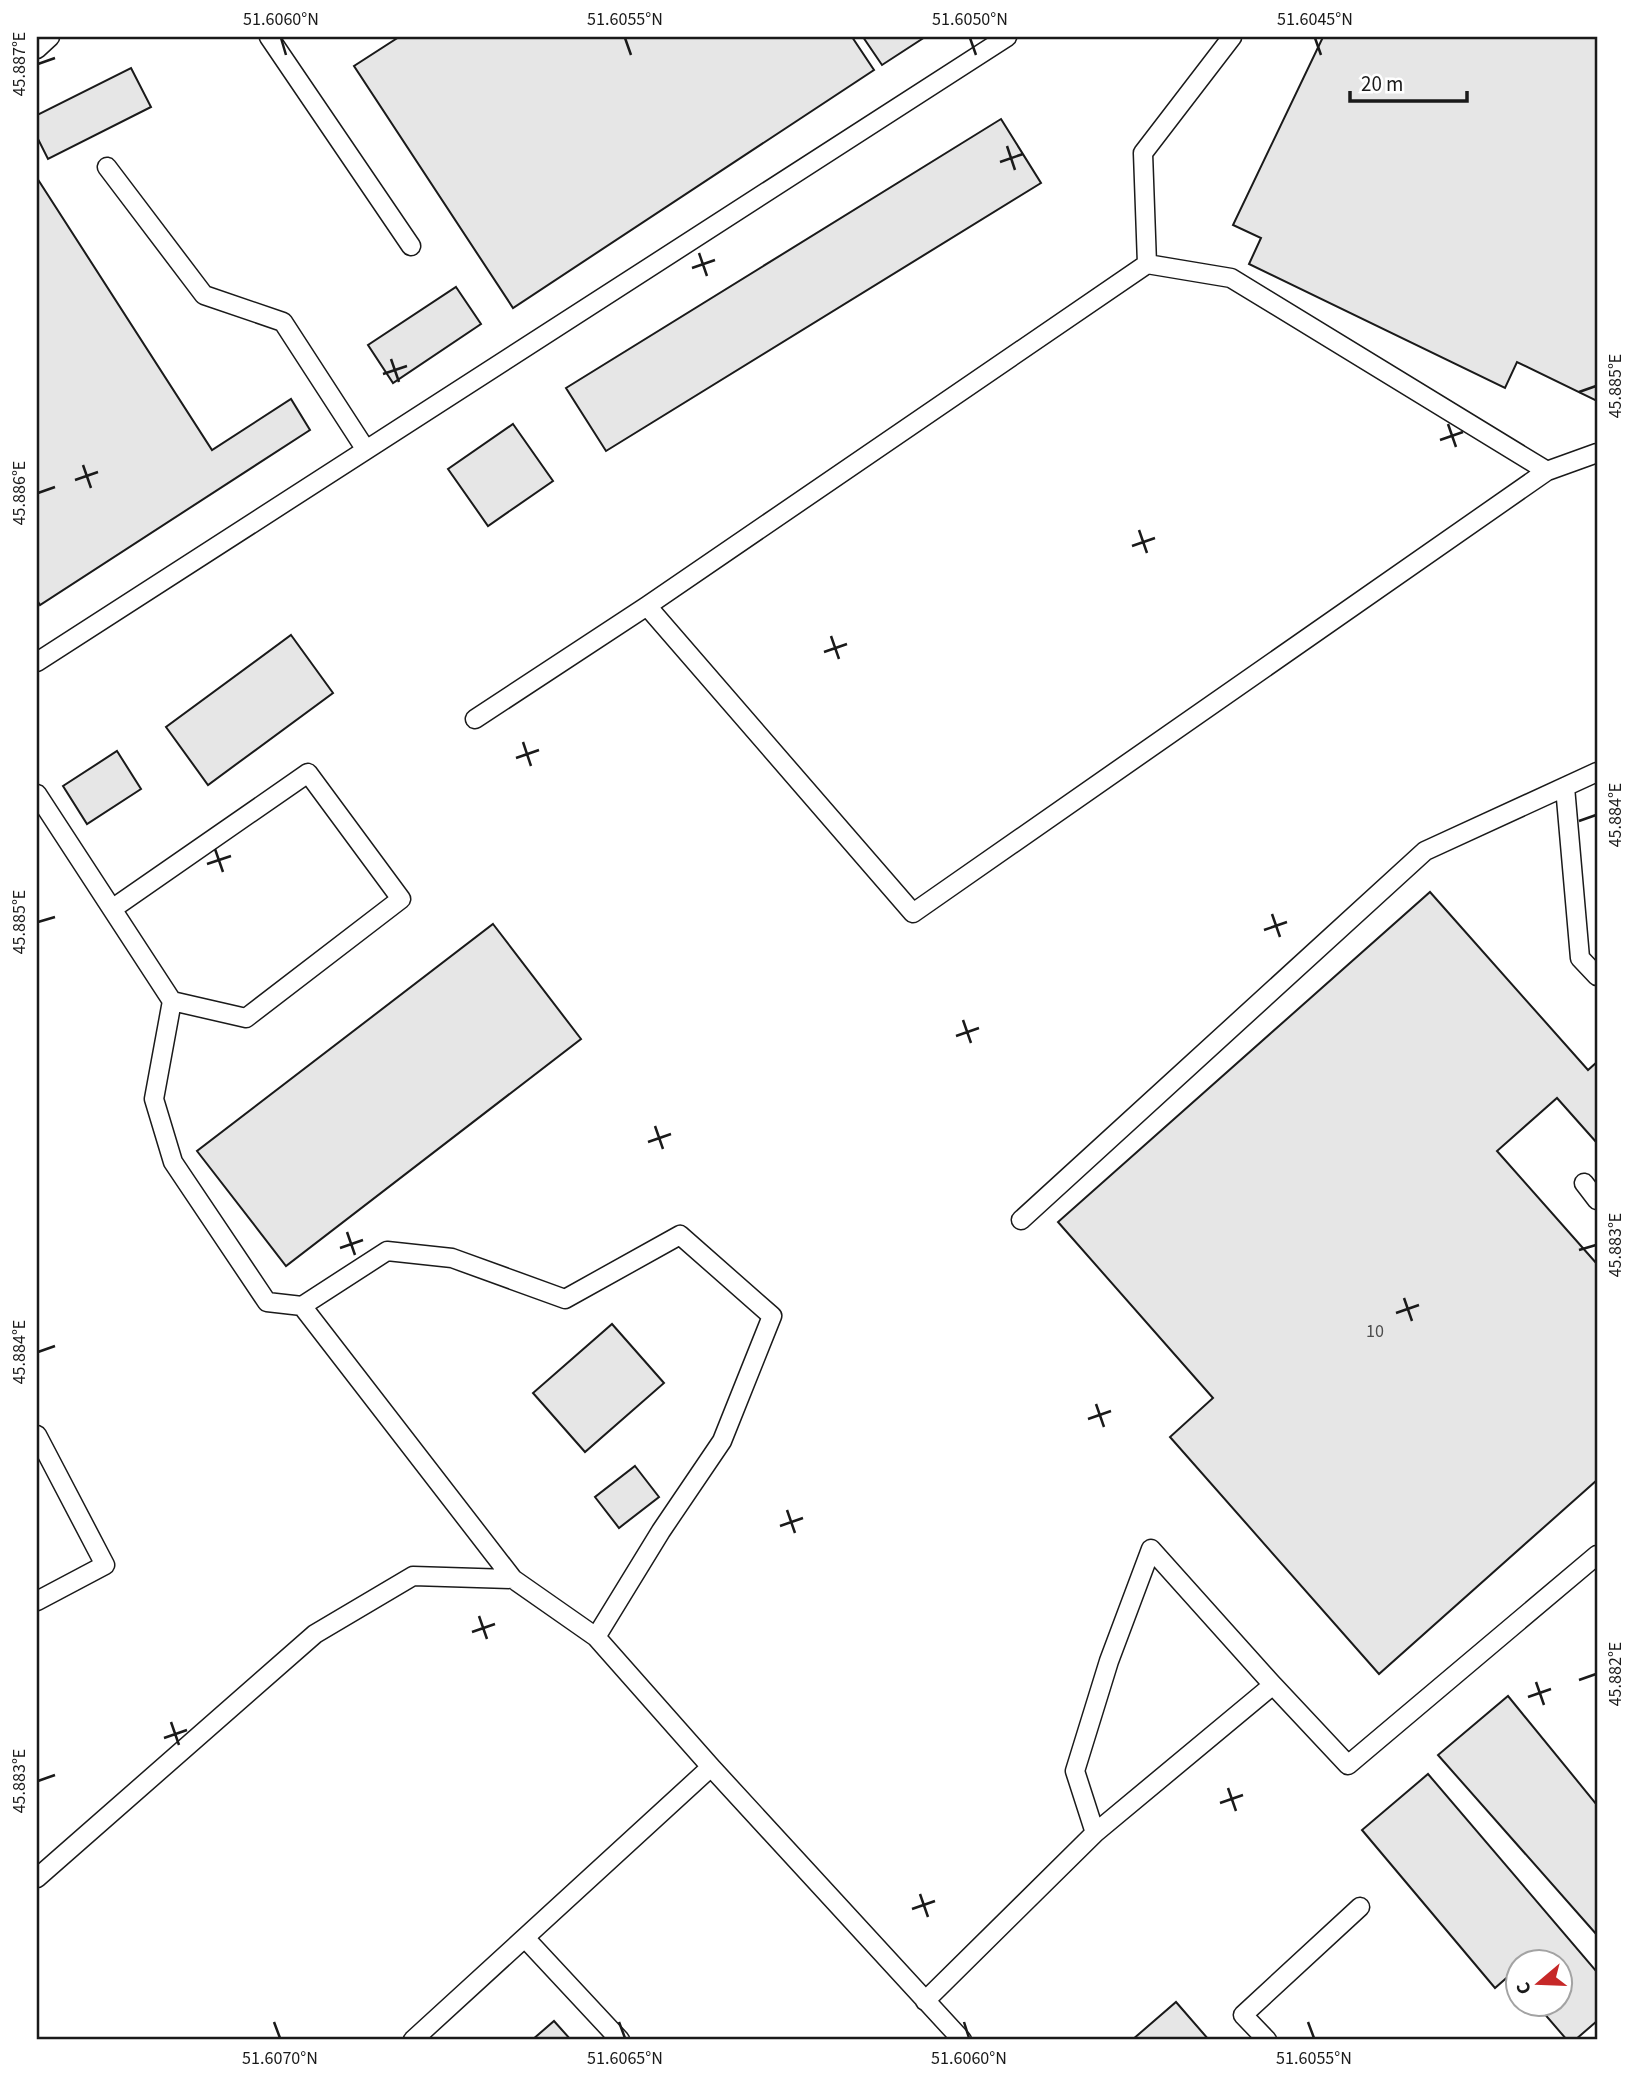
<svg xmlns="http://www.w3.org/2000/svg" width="1634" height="2077" font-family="'Source Sans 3',sans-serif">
  <rect width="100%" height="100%" fill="#fff"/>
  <path fill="#e6e6e6" stroke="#1a1a1a" stroke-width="2" d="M399 37H852L874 70 513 308 354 66Z
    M863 37H925L882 65Z
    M1323 37H1597V401L1517 362 1505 388 1249 264 1261 238 1233 225Z
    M131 68 151 107 48 159 37 137V115Z
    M1001 119 1041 183 606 451 566 388Z
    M37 178 212 450 291 399 310 430 40 605 37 600Z
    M456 287 481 324 393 383 368 345Z
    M513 424 553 481 488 526 448 469Z
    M291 635 333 693 208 785 166 727Z
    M117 751 141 789 87 824 63 786Z
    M1430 892 1588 1070 1597 1062V1143L1557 1098 1497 1151 1597 1264V1480L1379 1674 1170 1437 1213 1398 1058 1222Z
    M493 924 581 1039 286 1266 197 1151Z
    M612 1324 664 1383 585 1452 533 1393Z
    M635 1466 659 1497 619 1528 595 1497Z
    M1508 1696 1597 1805V1935L1438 1755Z
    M1428 1774 1597 1972V2021L1575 2040H1567L1536 2004H1560V1962H1518V1983L1511 1974 1495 1988 1362 1830Z
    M1176 2002 1209 2040H1132Z
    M554 2021 571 2040H532Z"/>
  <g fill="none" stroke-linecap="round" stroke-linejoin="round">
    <defs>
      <path id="lane" d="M269 37 411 246
        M37 49 50 37
        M107 167 204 295 283 322 366 450
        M1147 264 1143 153 1232 37
        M647 606 913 913 1547 471
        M37 662 1007 37
        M475 719 647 606 1147 264 1231 278 1547 471 1597 453
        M1565 787 1580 958 1597 976
        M37 794 172 1001 154 1099 173 1162 267 1302 302 1306
        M112 909 308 773 401 899 246 1018 172 1001
        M1584 1183 1597 1200
        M1021 1220 1425 851 1597 772
        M37 1435 105 1565 37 1601
        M513 1579 302 1306 387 1251 452 1258 565 1299 680 1235 772 1316 722 1441 661 1531 596 1637
        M1095 1833 1075 1771 1109 1661 1151 1549 1273 1685
        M37 1878 315 1634 413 1576 513 1579 596 1637 711 1767 962 2040
        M525 1938 620 2040
        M925 2001 1095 1833 1273 1685 1348 1765 1597 1555
        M413 2040 711 1767
        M1267 2040 1243 2015 1360 1907"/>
    </defs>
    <use href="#lane" stroke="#1a1a1a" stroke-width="21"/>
    <use href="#lane" stroke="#fff" stroke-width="18"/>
  </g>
  <path fill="none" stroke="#1a1a1a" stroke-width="2.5" d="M281 38 286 55M625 38 631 55M970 38 976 55M1315 38 1321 55M38 64 55 58M1007 146 1015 170M1000 162 1023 154M699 253 707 276M692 268 715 260M391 359 399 382M383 374 407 366M1579 392 1596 386M1448 424 1456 447M1440 440 1463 432M83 465 91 488M75 480 98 472M38 493 55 487M1139 530 1147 553M1132 546 1155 538M831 636 839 659M824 652 847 644M523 742 531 766M516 758 539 750M1579 821 1596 815M215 849 223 872M207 864 231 856M1272 914 1280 937M38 922 55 917M1264 930 1287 922M963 1020 971 1043M956 1036 979 1028M655 1126 663 1149M648 1142 671 1134M347 1232 355 1255M340 1248 363 1240M1579 1250 1596 1245M1404 1298 1412 1321M1396 1313 1419 1305M38 1352 55 1346M1096 1404 1104 1427M1088 1419 1111 1411M787 1510 795 1533M780 1526 803 1518M479 1616 487 1639M472 1632 495 1624M1579 1680 1596 1674M1536 1682 1544 1705M1528 1697 1551 1689M171 1722 179 1745M164 1738 187 1730M38 1781 55 1775M1228 1788 1236 1811M1220 1803 1243 1795M920 1894 928 1917M912 1909 935 1901M274 2022 280 2038M619 2022 625 2038M964 2022 969 2038M1308 2022 1314 2038"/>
  <g text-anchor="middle" stroke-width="5" stroke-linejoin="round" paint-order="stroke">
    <g font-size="18" fill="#4d4d4d">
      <text x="1375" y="1337">10</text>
    </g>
  </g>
  <rect width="1634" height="2077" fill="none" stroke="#ffffff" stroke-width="77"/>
  <g transform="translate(1539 1983) rotate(251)"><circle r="33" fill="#ffffff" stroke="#a3a3a3" stroke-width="2"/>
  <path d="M0-5L12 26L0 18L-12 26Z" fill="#c62828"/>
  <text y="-10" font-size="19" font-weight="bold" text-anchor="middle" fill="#1a1a1a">С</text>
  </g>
  <path d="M1350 91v10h117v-10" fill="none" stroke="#1a1a1a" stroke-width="3.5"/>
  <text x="1361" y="91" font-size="21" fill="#1a1a1a" stroke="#ffffff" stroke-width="5" paint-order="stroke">20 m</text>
  <rect x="38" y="38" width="1558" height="2000" fill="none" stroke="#1a1a1a" stroke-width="2.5"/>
  <g font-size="18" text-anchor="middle" fill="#1a1a1a">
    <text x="281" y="25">51.6060°N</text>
    <text x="625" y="25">51.6055°N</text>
    <text x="970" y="25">51.6050°N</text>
    <text x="1315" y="25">51.6045°N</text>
    <text transform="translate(19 64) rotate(-90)" y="6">45.887°E</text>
    <text transform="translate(1615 386) rotate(-90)" y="6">45.885°E</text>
    <text transform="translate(19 493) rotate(-90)" y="6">45.886°E</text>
    <text transform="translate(1615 815) rotate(-90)" y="6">45.884°E</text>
    <text transform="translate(19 922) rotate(-90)" y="6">45.885°E</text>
    <text transform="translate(1615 1245) rotate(-90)" y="6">45.883°E</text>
    <text transform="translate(19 1352) rotate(-90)" y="6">45.884°E</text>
    <text transform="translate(1615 1674) rotate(-90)" y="6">45.882°E</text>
    <text transform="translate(19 1781) rotate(-90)" y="6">45.883°E</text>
    <text x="280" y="2064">51.6070°N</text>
    <text x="625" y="2064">51.6065°N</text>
    <text x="969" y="2064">51.6060°N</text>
    <text x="1314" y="2064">51.6055°N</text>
  </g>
</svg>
